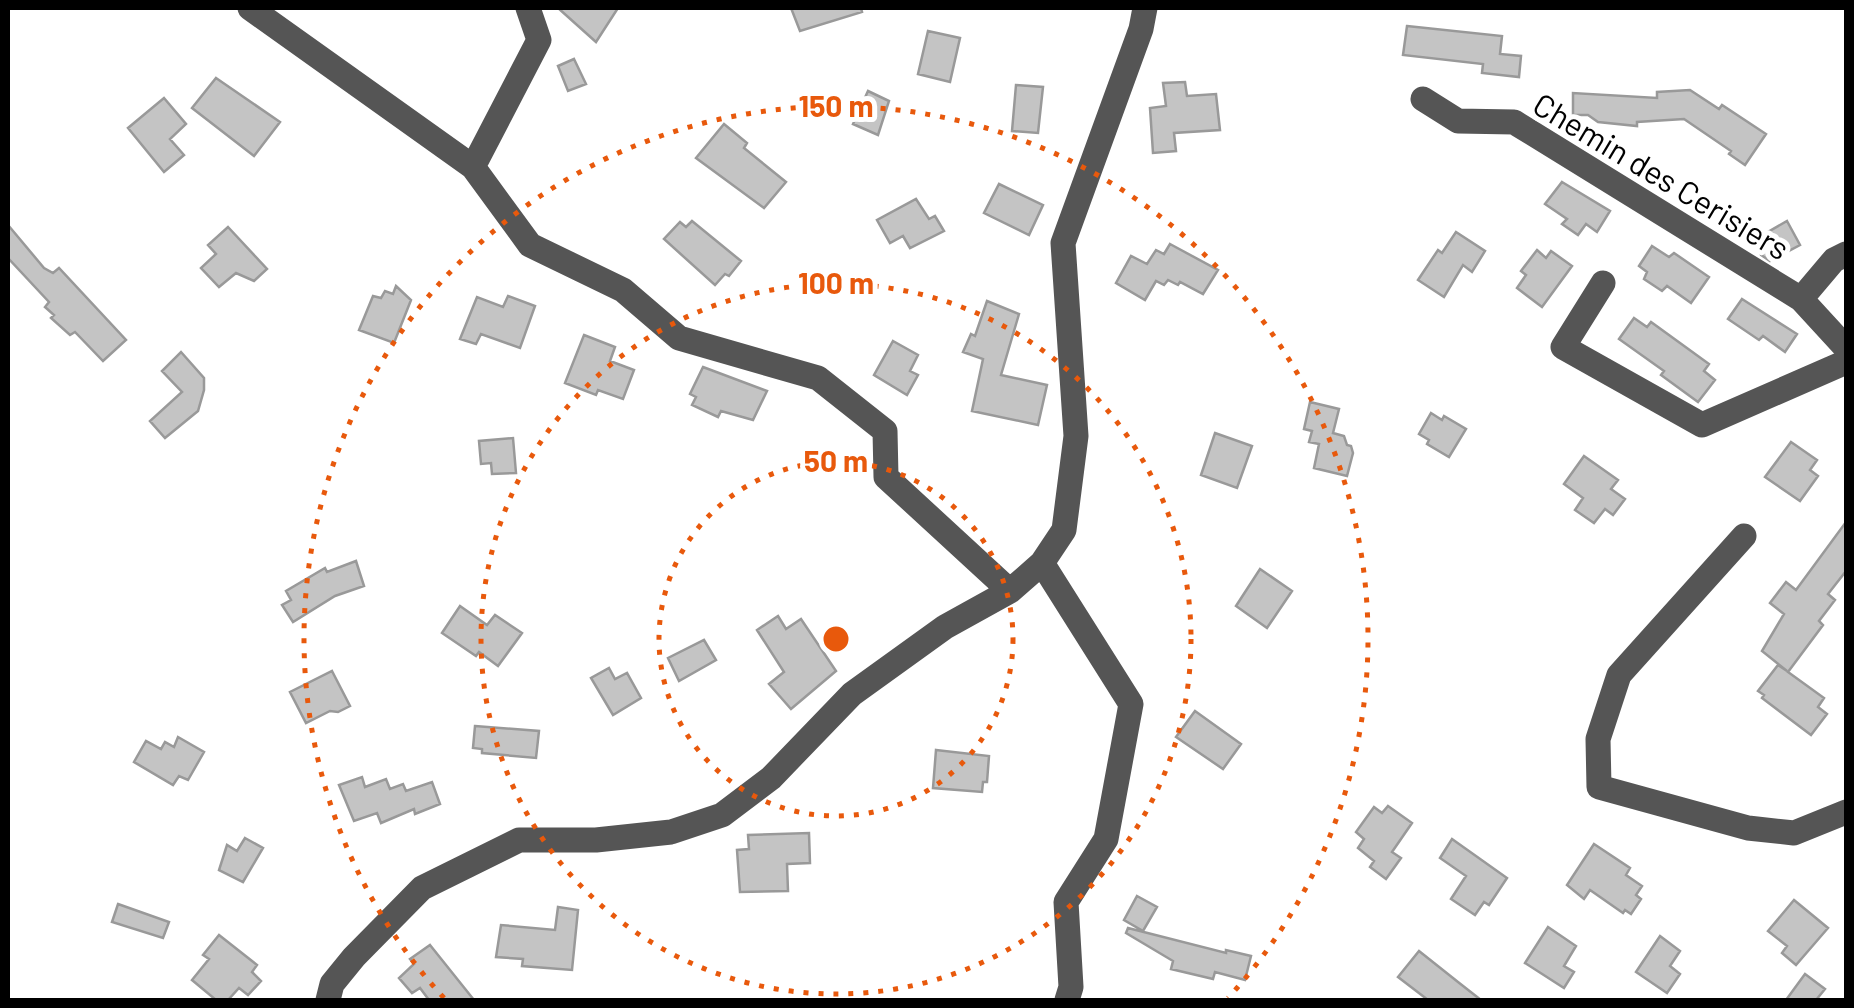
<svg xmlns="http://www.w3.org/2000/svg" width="1854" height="1008" font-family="Barlow,sans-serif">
  <rect width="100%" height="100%" fill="#fff"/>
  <path fill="#c4c4c4" stroke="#999" stroke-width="2.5" d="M558 8H618L596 42Z
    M791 8H861L862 12 800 31Z
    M1407 26 1502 36 1500 54 1521 56 1519 77 1482 73 1483 64 1403 55Z
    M928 31 960 38 950 82 918 74Z
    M574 59 586 84 568 91 558 66Z
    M216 78 280 122 254 156 192 108Z
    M1185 82 1187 96 1216 94 1220 130 1174 133 1176 151 1153 153 1150 108 1166 106 1163 83Z
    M1016 85 1043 87 1038 133 1012 131Z
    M1690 90 1719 109 1722 105 1766 134 1745 165 1729 154 1731 151 1684 119 1637 122V126L1598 122 1588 115H1573V93L1657 98V92Z
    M868 91 889 101 878 135 853 124Z
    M164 98 186 124 170 139 184 155 164 172 128 128Z
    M724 124 747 143 744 148 786 182 764 208 696 158Z
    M1562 182 1610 211 1597 232 1586 224 1578 235 1562 224 1567 219 1545 204Z
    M999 184 1043 205 1029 235 984 213Z
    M916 199 929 219 935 216 944 231 910 248 903 236 890 243 877 220Z
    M692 221 741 261 729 276 725 274 715 285 664 239 680 222 686 227Z
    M1787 221 1800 245 1770 261 1761 255 1754 240Z
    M8 225 44 268 53 273 59 268 126 340 103 361 75 332 70 335 51 318 54 315 45 307 49 302 8 258Z
    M228 227 267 269 254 281 236 273 219 287 201 268 216 254 208 245Z
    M1456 232 1485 251 1472 272 1463 265 1444 297 1418 280 1438 250 1442 253Z
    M1170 244 1218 270 1203 294 1180 282 1178 285 1168 280 1164 285 1156 281 1145 300 1116 283 1131 256 1147 264 1156 250 1164 254Z
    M1652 246 1669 257 1674 253 1709 277 1691 303 1667 286 1662 291 1644 279 1647 272 1639 266Z
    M1537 250 1546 258 1551 251 1572 266 1542 307 1517 288 1526 275 1521 271Z
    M396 286 411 300 394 343 359 330 373 296 381 298 385 291 393 294Z
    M508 296 535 306 520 348 481 334 476 344 460 339 477 297 503 307Z
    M1742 299 1797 334 1785 352 1763 336 1759 340 1728 319Z
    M987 301 1019 314 1001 375 1047 385 1038 425 972 411 983 359 963 352 971 334 975 336Z
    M1634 318 1647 327 1651 322 1709 364 1704 371 1715 380 1698 402 1661 375 1664 371 1619 339Z
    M584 335 615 347 610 361 634 370 623 399 598 390 596 395 565 383Z
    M893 341 918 355 910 371 918 375 907 395 874 375Z
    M181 352 204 378V390L198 411 165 438 150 421 182 392 162 371Z
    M703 367 767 391 753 420 721 411 718 417 692 405 696 397 690 394Z
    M1310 402 1339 409 1333 433 1344 436 1347 445 1351 446 1353 453 1347 476 1314 468 1319 444 1309 442 1312 431 1304 429Z
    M1431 413 1442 420 1444 416 1466 429 1449 457 1427 444 1429 440 1419 434Z
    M1215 433 1252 446 1237 488 1201 475Z
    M513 438 516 473 492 474 491 463 481 464 479 441Z
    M1791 442 1817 460 1810 470 1818 476 1800 501 1765 477Z
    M1584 456 1618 480 1611 489 1625 499 1613 515 1605 509 1594 523 1575 510 1583 498 1564 484Z
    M1846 522V571L1828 594 1835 600 1819 621 1823 625 1788 672 1824 698 1818 707 1827 714 1811 735 1762 698 1764 695 1758 691 1778 665 1787 671 1762 651 1784 614 1770 603 1786 582 1796 590Z
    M356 561 364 586 335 596 293 622 282 605 291 600 286 591 325 568 327 572Z
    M1260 569 1292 591 1267 628 1236 606Z
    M460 606 487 625 495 615 522 633 498 666 479 652 476 656 442 633Z
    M778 616 786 629 801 619 836 671 791 709 769 684 784 672 757 630Z
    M704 640 716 660 679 681 668 658Z
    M609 668 615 679 627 673 641 698 613 715 591 678Z
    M332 671 350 706 338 712 330 711 306 723 290 692Z
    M1195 711 1241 744 1223 769 1176 737Z
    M475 726 539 731 536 758 482 753V749L473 748Z
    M178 737 204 752 188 780 179 776 173 785 134 762 146 741 161 749 165 742 174 747Z
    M936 750 989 756 987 782H983L982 792 933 788Z
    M362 777 365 787 386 779 390 789 403 784 406 791 432 782 440 804 415 814 414 809 381 823 377 813 354 821 339 785Z
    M1388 806 1412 823 1392 852 1401 858 1386 879 1370 867 1374 861 1358 848 1364 839 1356 832 1374 807 1382 813Z
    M809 833 810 863 787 864 788 891 740 892 737 850 749 849 748 835Z
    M245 838 263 848 243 882 219 870 227 845 237 851Z
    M1452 839 1507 878 1489 905 1484 902 1475 915 1451 899 1466 876 1440 858Z
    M1594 844 1630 868 1626 875 1642 886 1636 895 1641 899 1631 914 1625 910 1623 913 1590 890 1584 899 1567 885Z
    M1137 896 1157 907 1143 931 1124 920Z
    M1794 900 1828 928 1796 965 1782 953 1787 946 1768 931Z
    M118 904 169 922 163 938 112 922Z
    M558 907 578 910 572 970 522 966 523 959 496 957 501 925 555 930Z
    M1548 927 1576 946 1564 966 1574 972 1564 988 1525 963Z
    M1128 928 1226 953V950L1251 956 1245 980 1215 972 1213 979 1171 969 1173 961 1126 933Z
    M219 935 257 965 252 972 261 981 248 995 239 988 228 1000H216L192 980 209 959 203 955Z
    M1660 936 1680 951 1670 966 1680 974 1667 993 1636 972Z
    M430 945 474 1000H429L420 988 412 993 399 978 414 964 410 959Z
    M1419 951 1458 982 1481 1000H1428L1398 977Z
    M1805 974 1825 989 1816 1000H1786Z"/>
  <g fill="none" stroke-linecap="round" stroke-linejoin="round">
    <path stroke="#555" stroke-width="25" d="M250 8 473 167 530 245 623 290 679 338 818 378 885 431 886 477 1010 591
      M1423 99 1458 121 1514 122 1801 299 1846 348
      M473 167 539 40 528 8
      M1603 283 1563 347 1702 425 1846 362
      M1801 299 1834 260 1846 254
      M1744 536 1619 675 1598 739 1599 787 1748 828 1794 833 1846 812
      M1042 563 1131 704 1106 839 1066 902 1071 987 1067 1000
      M328 1000 332 984 354 957 422 888 519 840H596L671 832 722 815 771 778 852 694 945 627 1010 591 1042 563 1064 530 1076 436 1063 243 1141 29 1145 8"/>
  </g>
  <g fill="none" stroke="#e8590c" stroke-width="5" stroke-dasharray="5 10">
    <circle cx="836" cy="639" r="177"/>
    <circle cx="836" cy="639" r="355"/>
    <path d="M444 998A532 532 0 1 1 1228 998"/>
  </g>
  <g text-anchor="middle" stroke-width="10" stroke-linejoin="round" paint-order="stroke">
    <g font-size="32" fill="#000" stroke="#fff">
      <text transform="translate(1661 177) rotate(31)" y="11">Chemin des Cerisiers</text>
    </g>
  </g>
  <circle cx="836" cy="639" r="15" fill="#e8590c" stroke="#fff" stroke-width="5"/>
  <g font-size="30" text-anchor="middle" font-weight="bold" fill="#e8590c" stroke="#fff" stroke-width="10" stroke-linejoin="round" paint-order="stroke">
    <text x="836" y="117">150 m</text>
    <text x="836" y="294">100 m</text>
    <text x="836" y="472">50 m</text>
  </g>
  <rect width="1854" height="1008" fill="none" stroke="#000000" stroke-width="20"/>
</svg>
